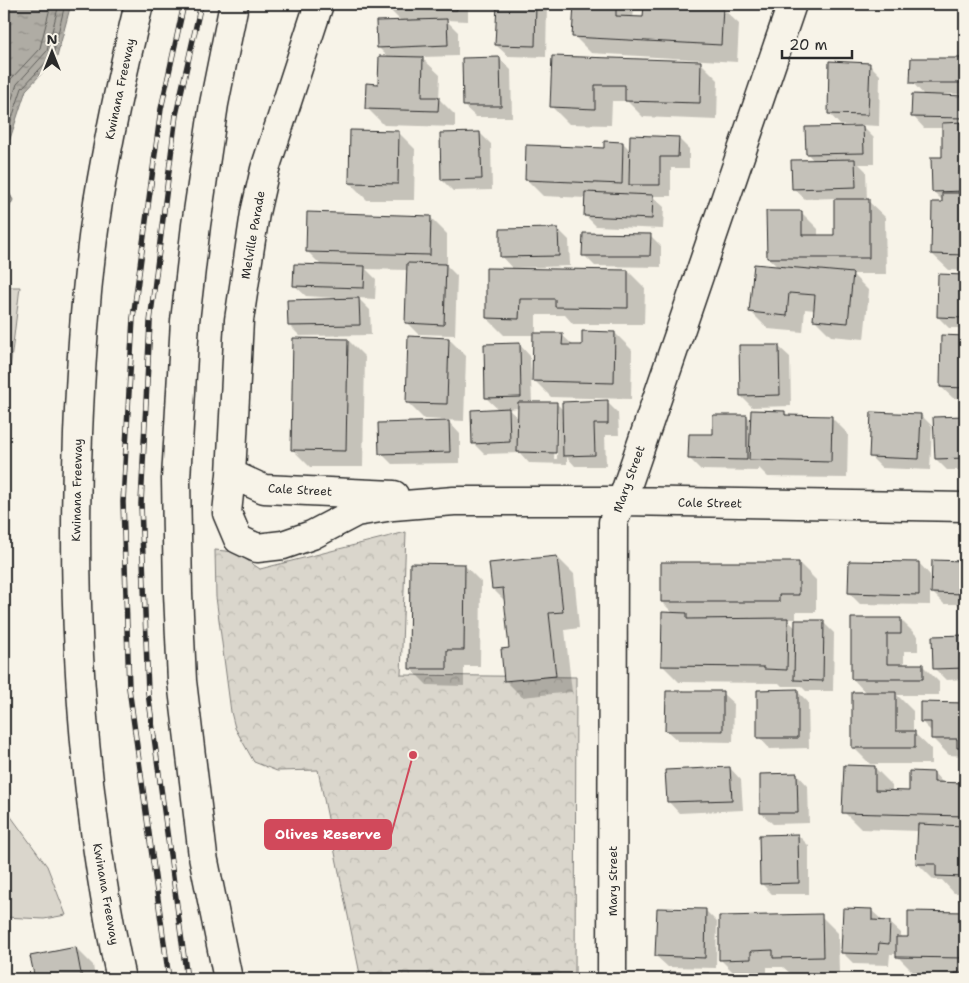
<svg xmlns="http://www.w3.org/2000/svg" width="969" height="983" font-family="'Shantell Sans',sans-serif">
  <defs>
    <pattern id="park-crowns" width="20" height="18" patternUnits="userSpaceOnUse" patternTransform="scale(1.25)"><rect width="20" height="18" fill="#dad6cc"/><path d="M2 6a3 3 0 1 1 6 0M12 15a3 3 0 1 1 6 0" fill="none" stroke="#bbb8af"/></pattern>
    <pattern id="water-ripples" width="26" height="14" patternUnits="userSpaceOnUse" patternTransform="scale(1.25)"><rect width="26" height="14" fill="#afaca4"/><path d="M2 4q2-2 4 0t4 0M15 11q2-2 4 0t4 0" fill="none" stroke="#8f8c86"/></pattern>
  </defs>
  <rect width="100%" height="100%" fill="#f7f3e8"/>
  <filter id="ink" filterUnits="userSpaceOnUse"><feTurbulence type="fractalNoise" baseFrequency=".02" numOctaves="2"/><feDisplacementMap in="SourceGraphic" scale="10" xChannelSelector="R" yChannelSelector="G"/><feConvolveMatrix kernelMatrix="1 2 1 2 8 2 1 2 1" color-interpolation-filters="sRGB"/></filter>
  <g filter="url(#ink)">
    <path fill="#dad6cc" stroke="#82807c" d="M4 287H20L4 418Z
      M4 807 47 866 66 915 44 919 4 917Z"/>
    <path fill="url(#park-crowns)" stroke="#82807c" d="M406 532 401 675 576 677 575 979H361L318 770 277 771 254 762 235 728 231 712 216 597 215 550 235 552 260 569Z"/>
    <path fill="url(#water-ripples)" stroke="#7a7874" d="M4 4H71L57 57 26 90 4 157Z
      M4 183 13 200 4 218Z"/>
    <path fill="#0003" fill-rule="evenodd" d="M388 4H468V21L446 20 458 32V56L421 57 440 75 439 99 455 115V127L384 125 367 108 380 85 389 58 378 47 402 22 388 8Z
      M498 4H547L546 57 508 56 496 45Z
      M576 4H627L634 10 633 18H644L645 4 722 8 739 24 737 62 591 53 574 36Z
      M553 57 701 63 718 80 717 120 643 117 627 101H612L611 125 569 124 552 107Z
      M499 58 511 70 512 117H476L464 106Z
      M912 59 965 60V94H944V96L965 97V271L949 270 932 254 945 203 933 191 944 158 943 128H924L913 116 925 96 912 82Z
      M869 64 880 75 879 126 861 125 874 138V164H859L866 171 867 200 885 217 886 274H852L869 291 864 339 831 336 814 319 815 310 805 309 803 332 768 329 751 312 778 267 768 258 801 212 818 229V236H836L835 198 805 199 793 188 814 161 807 153 852 127V125H840L829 113Z
      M398 132 415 149 414 200H367L350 183Z
      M480 133 491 144 492 190 453 191 442 180Z
      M678 138 689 149V168H671V196H652L664 207 663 229 596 226 585 215 586 198 543 196 526 179 623 143 631 151Z
      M430 217 447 234V266L457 276 455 335 418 334 407 323 408 270 366 269 376 279 375 299 358 298 370 310 371 335 300 336 289 325 336 300V298L306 296 294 285 322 266 307 251Z
      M558 229 569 240 570 266 512 268 501 256Z
      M650 235 661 246V267L595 266 584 255Z
      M488 270 628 271 645 288 644 324H573L565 315H536V334L562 335 574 346H583L615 333 632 350 631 399 551 397 534 380 535 335H504L487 318Z
      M964 276 965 328H949L938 317Z
      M943 337H965V398H953L941 387Z
      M449 339 466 356 464 421 424 419 407 402Z
      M348 340 365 357 363 467H310L293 450Z
      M519 344 530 356 532 403 557 404 563 410 607 402 618 413 619 435H605L606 466H575L567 457V464L529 463 520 453 484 454 473 443 499 410 486 398ZM519 408V419L508 409ZM556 413H558L557 459H554Z
      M778 346 790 357 791 406 752 407 741 396Z
      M784 412 788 416 831 417 848 434 847 478 768 477 758 467V471L701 470 690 459 714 435 747 416 752 421Z
      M921 415 932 426 930 470 882 468 871 457Z
      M965 418V470H947L936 459 935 419Z
      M449 422 460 434V463L392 464 381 453Z
      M557 557 574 574 579 628 565 630 572 692 522 697 505 680 510 649 505 601 493 589Z
      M933 561 965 562V604H944L933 593Z
      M799 563 816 580V612H796V619H786L796 628 823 622 834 633 833 691H806L801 686H782L779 683 679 682 662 665 674 614 662 602Z
      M919 563 930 575V605L860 604 849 593Z
      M464 565 481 582 480 666H464V686L427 685 410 668Z
      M852 619 901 620 918 637V651H904V665H922L939 682V695H897L913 711V732L931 749V764H870L853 747 867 694 852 678Z
      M965 636V679L946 680 934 668V637Z
      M797 691 808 702 809 748 770 749 759 737Z
      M722 693 734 704 733 742 678 741 666 730Z
      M921 703 965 705V756L949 755 932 738V732L921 721Z
      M730 768 741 780 743 810 679 813 668 801Z
      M875 768 892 785V792H910L934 773 944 784H965V893H954L942 880H934L917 863 919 831 861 829 844 812Z
      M797 774 808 786 809 823 773 824 761 813Z
      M798 835 809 846V894H772L761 883Z
      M871 910 883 921 889 922 901 933V938H909V913H965V979H956V974L914 973 897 956V954H890L889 965 854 964 843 953Z
      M706 911 717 922 716 968 668 967 656 956Z
      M821 916 838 933 839 974H791L783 967H767V976H737L720 959Z
      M76 948 93 965 95 979H36L32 957Z
      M671 973 709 974 714 979H670Z"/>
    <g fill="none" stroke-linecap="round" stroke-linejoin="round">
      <path stroke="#605f5b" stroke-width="1" d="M4 98 11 79 40 48 51 4
        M4 122 17 84 47 51 59 4
        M4 142 22 88 53 55 65 4"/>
    </g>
    <path fill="#c4c1b9" stroke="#2b2b2b" d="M387 4H457V10L387 9Z
      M497 4H536L535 46 495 45Z
      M574 4H616V16L643 17 644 4 723 6 721 45 572 37Z
      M447 19 448 45 377 48 376 21Z
      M379 56 423 57 422 97H439L438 111 365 109 366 83 378 84Z
      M552 56 701 61 700 103 625 101V85H595V109L550 107Z
      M500 57 501 106H463L462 58Z
      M911 58H965V83H910Z
      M829 61 870 63 868 115 828 114Z
      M912 94 965 96V118L911 117Z
      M965 122V191L932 192 931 157H942V123Z
      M863 126 864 153 806 154 805 127Z
      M350 130 399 131 398 184 349 183Z
      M480 132 482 179 441 180 440 133Z
      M630 135 679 137 678 157H660V185H629Z
      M604 141 623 142 622 184 525 180 526 145 604 148Z
      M855 159 856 187 792 189 791 160Z
      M585 192 653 195 652 219 584 216Z
      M942 193H965V255L931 254 932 202H942Z
      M834 199H869V258H767L766 211H802V235H834Z
      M307 212 431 216 430 255 306 252Z
      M558 228 559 256 500 257V229Z
      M583 233 651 234 650 256H582Z
      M407 263 446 264 444 325 405 323Z
      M294 264 365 266 364 288 293 286Z
      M754 264 853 273 848 323 813 320 815 295 789 293 787 316 749 312Z
      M486 268 628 270V308L555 307V299H520L519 319 486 318Z
      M938 274 965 275 964 318 937 317Z
      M359 298 360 325 288 326 287 300Z
      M582 331 615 332 614 383 532 381 533 333H563L562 345H582Z
      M941 335 965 336V388L940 387Z
      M408 336 449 338 447 404 406 403Z
      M293 338 348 339 346 451 291 450Z
      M520 343 521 397 485 398 484 344Z
      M739 345H779L780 395 740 396Z
      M608 400V424H594L595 455 563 456 562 402Z
      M518 402H557L556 453 517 452Z
      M509 408 510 442 472 444 471 410Z
      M751 410 785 411V415L832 416 831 462 749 460Z
      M871 412 921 414 919 459 869 457Z
      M713 415H747V460L688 459 689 434H713Z
      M965 416V458L935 459 933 417Z
      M449 421 450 452 379 454 378 423Z
      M557 556 563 612 549 613 556 676 504 681 501 649 509 648 503 588 492 589 489 563Z
      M932 560 965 561V594L931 593Z
      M849 561 919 562V595L848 593Z
      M661 562H799V595H779V602H661Z
      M410 563 465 564 464 650H447V669H409Z
      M662 612 687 613V619L788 618 787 670 764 669V667L661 666Z
      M851 618H901V634H887V664H923V679H851Z
      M795 620H824L823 681 794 680Z
      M965 635V668L933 669 932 636Z
      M798 689V738H757V690Z
      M666 691H723V731H665Z
      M852 692H896V731H915V748H852Z
      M920 702 965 703V748H957V739H931V722H920Z
      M844 765 875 766V790L909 791V771L934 772V782L965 783V816L842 813Z
      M730 767 732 800 667 802 665 770Z
      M797 773 798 813H760V774Z
      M918 824 965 826V877L936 876V864H916Z
      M798 834 799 883 760 884 759 835Z
      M657 908 706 909 705 958 655 956Z
      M843 908 872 909V920L890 921 889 944 879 943 878 954 841 953Z
      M908 911 965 912V958L896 957V937H908Z
      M822 914 823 957 773 958V950L751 951V959L719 960V916Z
      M76 947 82 979H35L30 956Z
      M669 972 709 973V979H669Z
      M955 973H965V979H955Z"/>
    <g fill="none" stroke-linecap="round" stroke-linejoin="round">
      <defs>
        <path id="minor" d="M319 4 265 169 255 213 239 320 231 474 227 513 238 539 257 548 283 545 312 535 356 512 393 506 454 501H622L965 507
          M231 474 264 489 394 495
          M612 979 613 522 622 501 792 4"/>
        <path id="highway" d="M121 979C82 801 71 616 78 434 81 356 86 279 98 202 109 135 123 70 139 4
          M228 979 203 856 182 681 178 593 176 479 185 321 196 225 214 104 234 4"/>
      </defs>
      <use href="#minor" stroke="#2b2b2b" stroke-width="31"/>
      <use href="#highway" stroke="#2b2b2b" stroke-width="31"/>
      <use href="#minor" stroke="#f7f3e8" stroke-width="28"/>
      <use href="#highway" stroke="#f7f3e8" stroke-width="28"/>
      <defs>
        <path id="rail" d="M169 979 129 688 123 502 133 318 161 109 184 4
          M187 979 148 693 141 504 150 322 176 115 201 4"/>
      </defs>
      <use href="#rail" stroke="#2b2b2b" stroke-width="5.5"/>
      <use href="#rail" stroke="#f7f3e8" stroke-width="4" stroke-dasharray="11" stroke-linecap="butt"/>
    </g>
  </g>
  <g text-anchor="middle" stroke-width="5" stroke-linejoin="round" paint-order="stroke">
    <g font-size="12" fill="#2b2b2b" stroke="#f7f3e8">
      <text transform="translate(120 89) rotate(-78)" y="4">Kwinana Freeway</text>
      <text transform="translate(253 235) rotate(-80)" y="4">Melville Parade</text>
      <text transform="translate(629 479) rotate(-70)" y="4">Mary Street</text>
      <text transform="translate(77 490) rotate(-89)" y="4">Kwinana Freeway</text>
      <text transform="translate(300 490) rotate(3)" y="4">Cale Street</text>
      <text transform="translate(710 503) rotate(1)" y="4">Cale Street</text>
      <text transform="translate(613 881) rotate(-90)" y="4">Mary Street</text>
      <text transform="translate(106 894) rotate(80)" y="4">Kwinana Freeway</text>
    </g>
  </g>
  <path fill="none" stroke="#d1495b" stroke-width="2" d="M413 755L391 835"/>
  <circle fill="#d1495b" stroke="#f7f3e8" stroke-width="2" cx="413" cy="755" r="5"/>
  <rect fill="#d1495b" stroke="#d1495b" stroke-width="2" x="265" y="820" width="126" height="29" rx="5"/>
  <g font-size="14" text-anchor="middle" font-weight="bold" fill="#fff">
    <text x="328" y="839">Olives Reserve</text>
  </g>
  <rect width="969" height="983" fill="none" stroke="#f7f3e8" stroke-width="20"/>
  <rect x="10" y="10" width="949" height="963" fill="none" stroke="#2b2b2b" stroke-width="2" filter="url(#ink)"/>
  <g transform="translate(52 52)" stroke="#f7f3e8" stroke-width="4" paint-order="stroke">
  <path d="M0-4L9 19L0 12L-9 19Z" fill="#2b2b2b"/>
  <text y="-8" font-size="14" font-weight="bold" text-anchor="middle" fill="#2b2b2b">N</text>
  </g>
  <path d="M782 50v8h70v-8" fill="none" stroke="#2b2b2b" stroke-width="2.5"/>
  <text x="789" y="50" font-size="15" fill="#2b2b2b" stroke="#f7f3e8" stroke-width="4" paint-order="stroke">20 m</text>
</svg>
